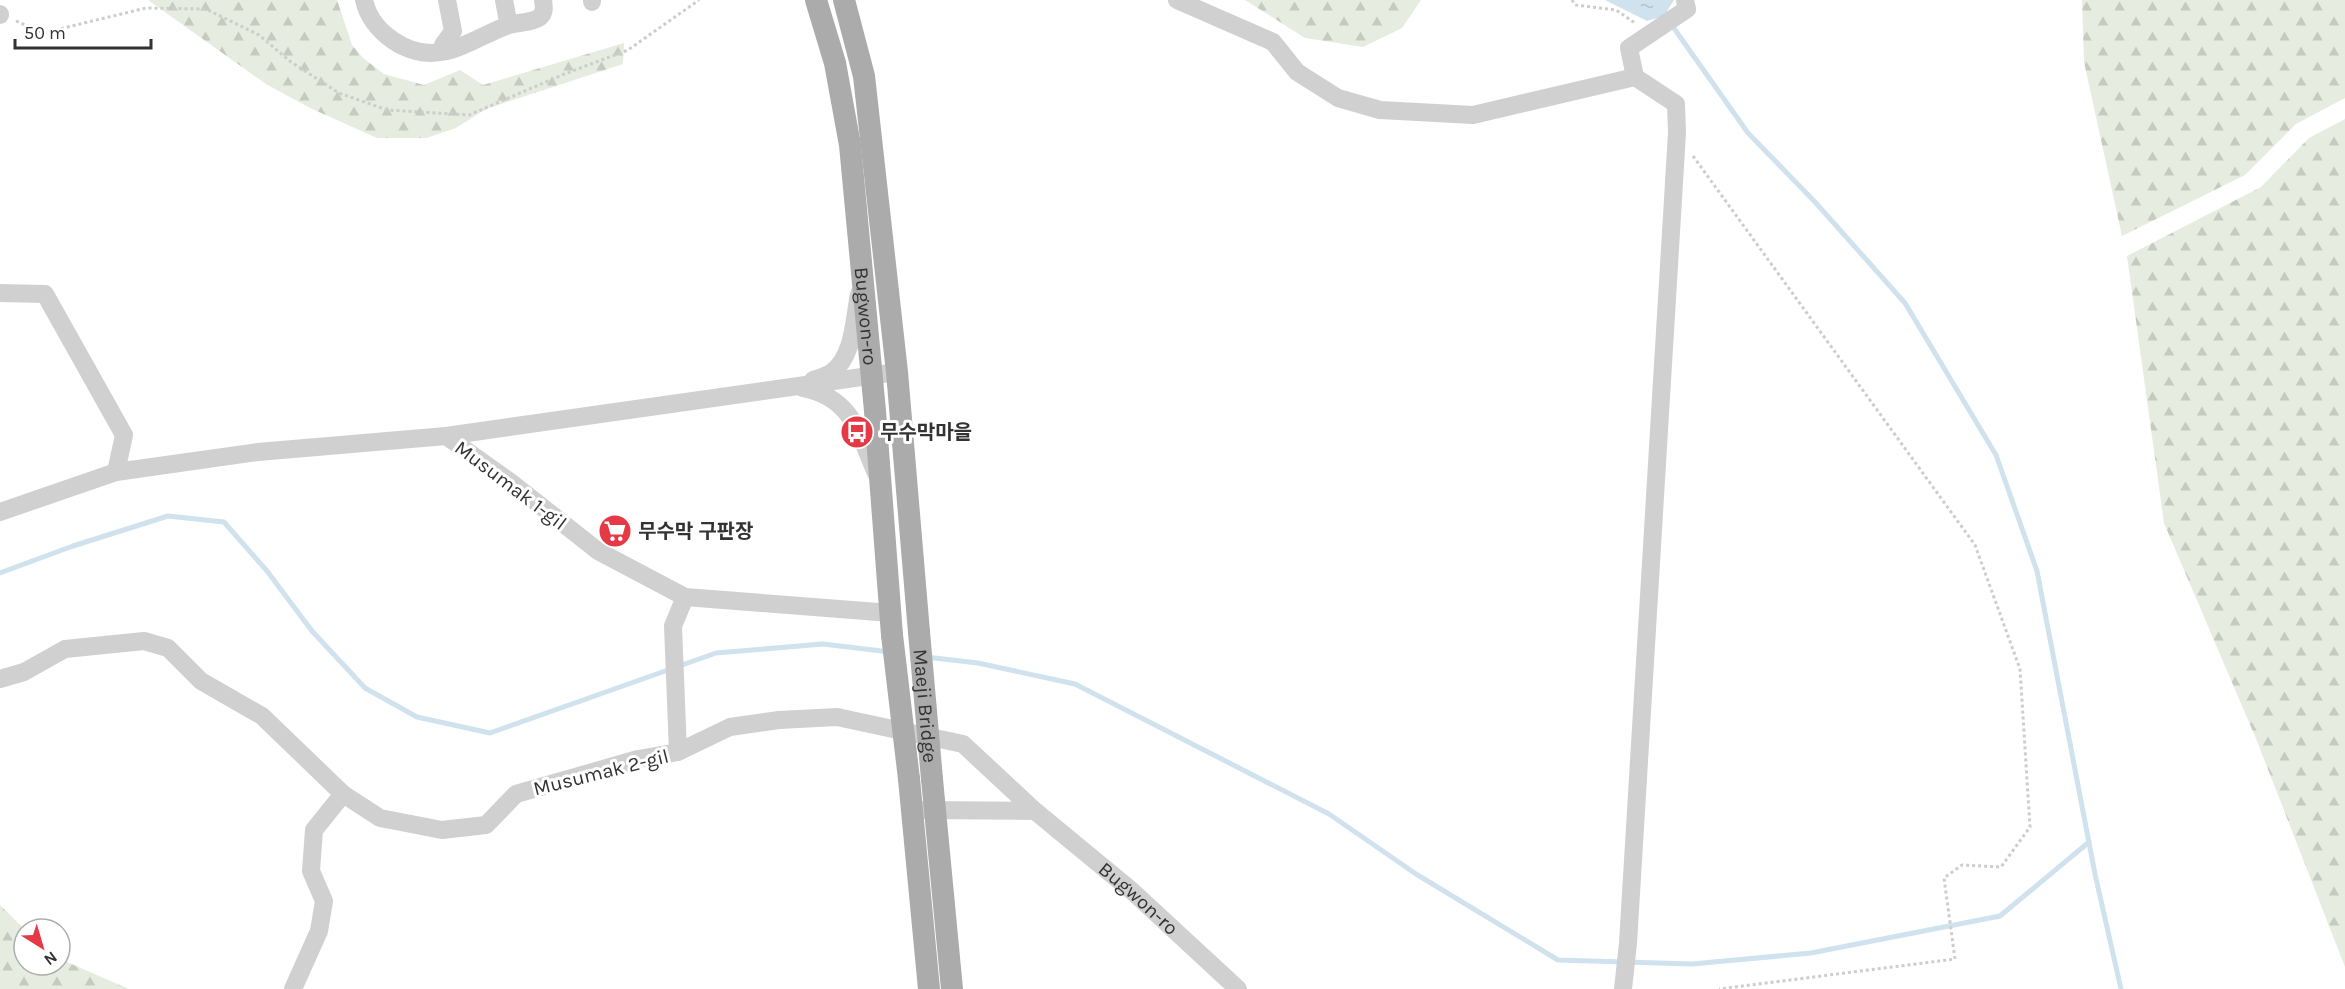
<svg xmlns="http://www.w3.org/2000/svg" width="2345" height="989" font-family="Karla,'Noto Sans KR',sans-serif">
  <defs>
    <pattern id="forest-firs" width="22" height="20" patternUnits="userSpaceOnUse" patternTransform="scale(1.5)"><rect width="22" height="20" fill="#e6ecdf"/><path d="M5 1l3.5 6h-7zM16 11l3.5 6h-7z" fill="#c6cbc0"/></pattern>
    <pattern id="water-ripples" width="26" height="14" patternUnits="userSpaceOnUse" patternTransform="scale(1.5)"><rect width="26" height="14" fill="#cfe2ee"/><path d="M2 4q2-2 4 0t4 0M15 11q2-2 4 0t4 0" fill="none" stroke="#b2c2cd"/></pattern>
  </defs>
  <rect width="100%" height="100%" fill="#fff"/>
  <path fill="url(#forest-firs)" d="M148 0H337L352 45 363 58 384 74 424 85 460 70 483 85 624 43 623 64 486 109 456 128 426 138H377L310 108 266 84Z
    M1245 0H1421L1402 28 1363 47 1305 38Z
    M2082 0H2345V98L2296 124 2245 175 2122 236 2084 62Z
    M2345 119V967L2257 741 2164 523 2127 256 2261 187 2309 138Z
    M0 905 24 929V965H60V959L129 989H0Z"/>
  <path fill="url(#water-ripples)" d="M1605 0H1674L1664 16 1647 21Z"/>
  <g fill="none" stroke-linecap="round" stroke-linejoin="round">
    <path stroke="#cfe2ee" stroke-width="5" d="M1671 24 1748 133 1815 202 1905 303 1996 455 2037 571 2095 874 2121 989
      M0 573 73 546 168 516 224 522 267 571 312 631 365 688 417 717 490 733 716 653 823 644 890 652
      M926 657 978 663 1075 684 1329 814 1416 874 1558 960 1692 964 1811 953 2000 916 2089 842"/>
    <path stroke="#cdcdcd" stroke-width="3" stroke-dasharray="3 3" stroke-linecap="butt" d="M1572 0 1575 5 1616 10 1635 23
      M16 21 43 33 146 8 206 9 259 35 291 62 339 93 387 110 469 115 562 75 628 50 699 0
      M1693 156 1975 545 2020 669 2030 827 2001 867 1962 865 1944 878 1955 959 1719 989"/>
    <g stroke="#d0d0d0" stroke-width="18">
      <path d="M364 0C371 32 408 58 441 52 465 48 486 33 509 25 519 22 532 23 540 17 545 12 544 7 543 0"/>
      <path d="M504 0 508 21"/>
      <path d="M592 0V2"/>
      <path d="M1177 0 1273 42 1297 72 1338 98 1380 110 1473 115 1635 77"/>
      <path d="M0 15V14"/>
      <path d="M443 45 453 31 447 0"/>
      <path d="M0 293 45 294 124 435 116 472"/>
      <path d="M813 380C819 378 826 376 831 373 854 357 854 319 859 294"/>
      <path d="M803 388C852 398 858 432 876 473"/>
      <path d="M446 436 513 484 598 551 685 597 891 613"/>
      <path d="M0 512 116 472 258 452 446 436 897 372"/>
      <path id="s1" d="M0 679 24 672 65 649 144 641 168 648 201 681 262 716 343 794 380 818 442 830 486 825 516 794 638 759 678 752 730 727 779 720 837 717 963 744 1035 811 1132 891 1238 989"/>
      <path d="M678 752 673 626 685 597"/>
      <path d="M923 810 1035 811"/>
      <path d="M293 989 319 931 324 901 311 871 314 830 343 794"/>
      <path d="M1623 989 1628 943 1677 133 1676 104 1635 77 1629 48 1687 9 1685 0"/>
    </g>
    <g stroke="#ababab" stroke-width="22">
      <path id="s2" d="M816 0 835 63 850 145 875 411 892 635"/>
      <path d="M844 0 864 76 897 372 919 632"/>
      <path d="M909 779 929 989"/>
      <path d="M932 779 952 989"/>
    </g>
    <g stroke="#ababab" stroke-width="22">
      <path id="s3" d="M919 632 932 779"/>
      <path d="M892 635 909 779"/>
    </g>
  </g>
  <defs>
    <symbol id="bus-disc" viewBox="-11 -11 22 22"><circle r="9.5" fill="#e63946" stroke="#fff"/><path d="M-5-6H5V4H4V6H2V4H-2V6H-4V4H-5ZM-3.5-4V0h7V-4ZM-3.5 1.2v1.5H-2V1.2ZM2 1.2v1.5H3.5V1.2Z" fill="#fff"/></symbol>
    <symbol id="supermarket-disc" viewBox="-11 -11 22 22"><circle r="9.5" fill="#e63946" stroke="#fff"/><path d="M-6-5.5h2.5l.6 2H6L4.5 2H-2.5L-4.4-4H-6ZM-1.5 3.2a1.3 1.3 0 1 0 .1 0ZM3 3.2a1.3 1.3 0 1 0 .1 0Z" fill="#fff"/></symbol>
  </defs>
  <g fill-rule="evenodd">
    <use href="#bus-disc" x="838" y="413" width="38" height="38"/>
    <use href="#supermarket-disc" x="596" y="512" width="38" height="38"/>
  </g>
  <g text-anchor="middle" stroke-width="6" stroke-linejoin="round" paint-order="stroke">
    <g font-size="20" fill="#333" stroke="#fff">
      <text dy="7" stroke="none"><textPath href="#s2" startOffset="321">Bugwon-ro</textPath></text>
      <text transform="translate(511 485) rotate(37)" y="7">Musumak 1-gil</text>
      <text dy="7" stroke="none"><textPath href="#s3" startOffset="74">Maeji Bridge</textPath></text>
      <text transform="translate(601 772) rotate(-14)" y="7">Musumak 2-gil</text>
      <text dy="7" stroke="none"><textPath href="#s1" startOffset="1296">Bugwon-ro</textPath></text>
    </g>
    <g font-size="20" font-weight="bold" fill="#333" stroke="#fff" text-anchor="start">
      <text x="880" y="439">무수막마을</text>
      <text x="638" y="538">무수막 구판장</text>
    </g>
  </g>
  <g transform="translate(42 947) rotate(143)"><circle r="28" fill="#ffffff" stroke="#adadad" stroke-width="1.5"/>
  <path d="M0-4.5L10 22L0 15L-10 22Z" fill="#e63946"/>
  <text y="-9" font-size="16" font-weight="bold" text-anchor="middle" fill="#333333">N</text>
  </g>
  <path d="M15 39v9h136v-9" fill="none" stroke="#333333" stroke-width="3"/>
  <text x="24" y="39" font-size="18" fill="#333333" stroke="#ffffff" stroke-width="4.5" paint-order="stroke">50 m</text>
</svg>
